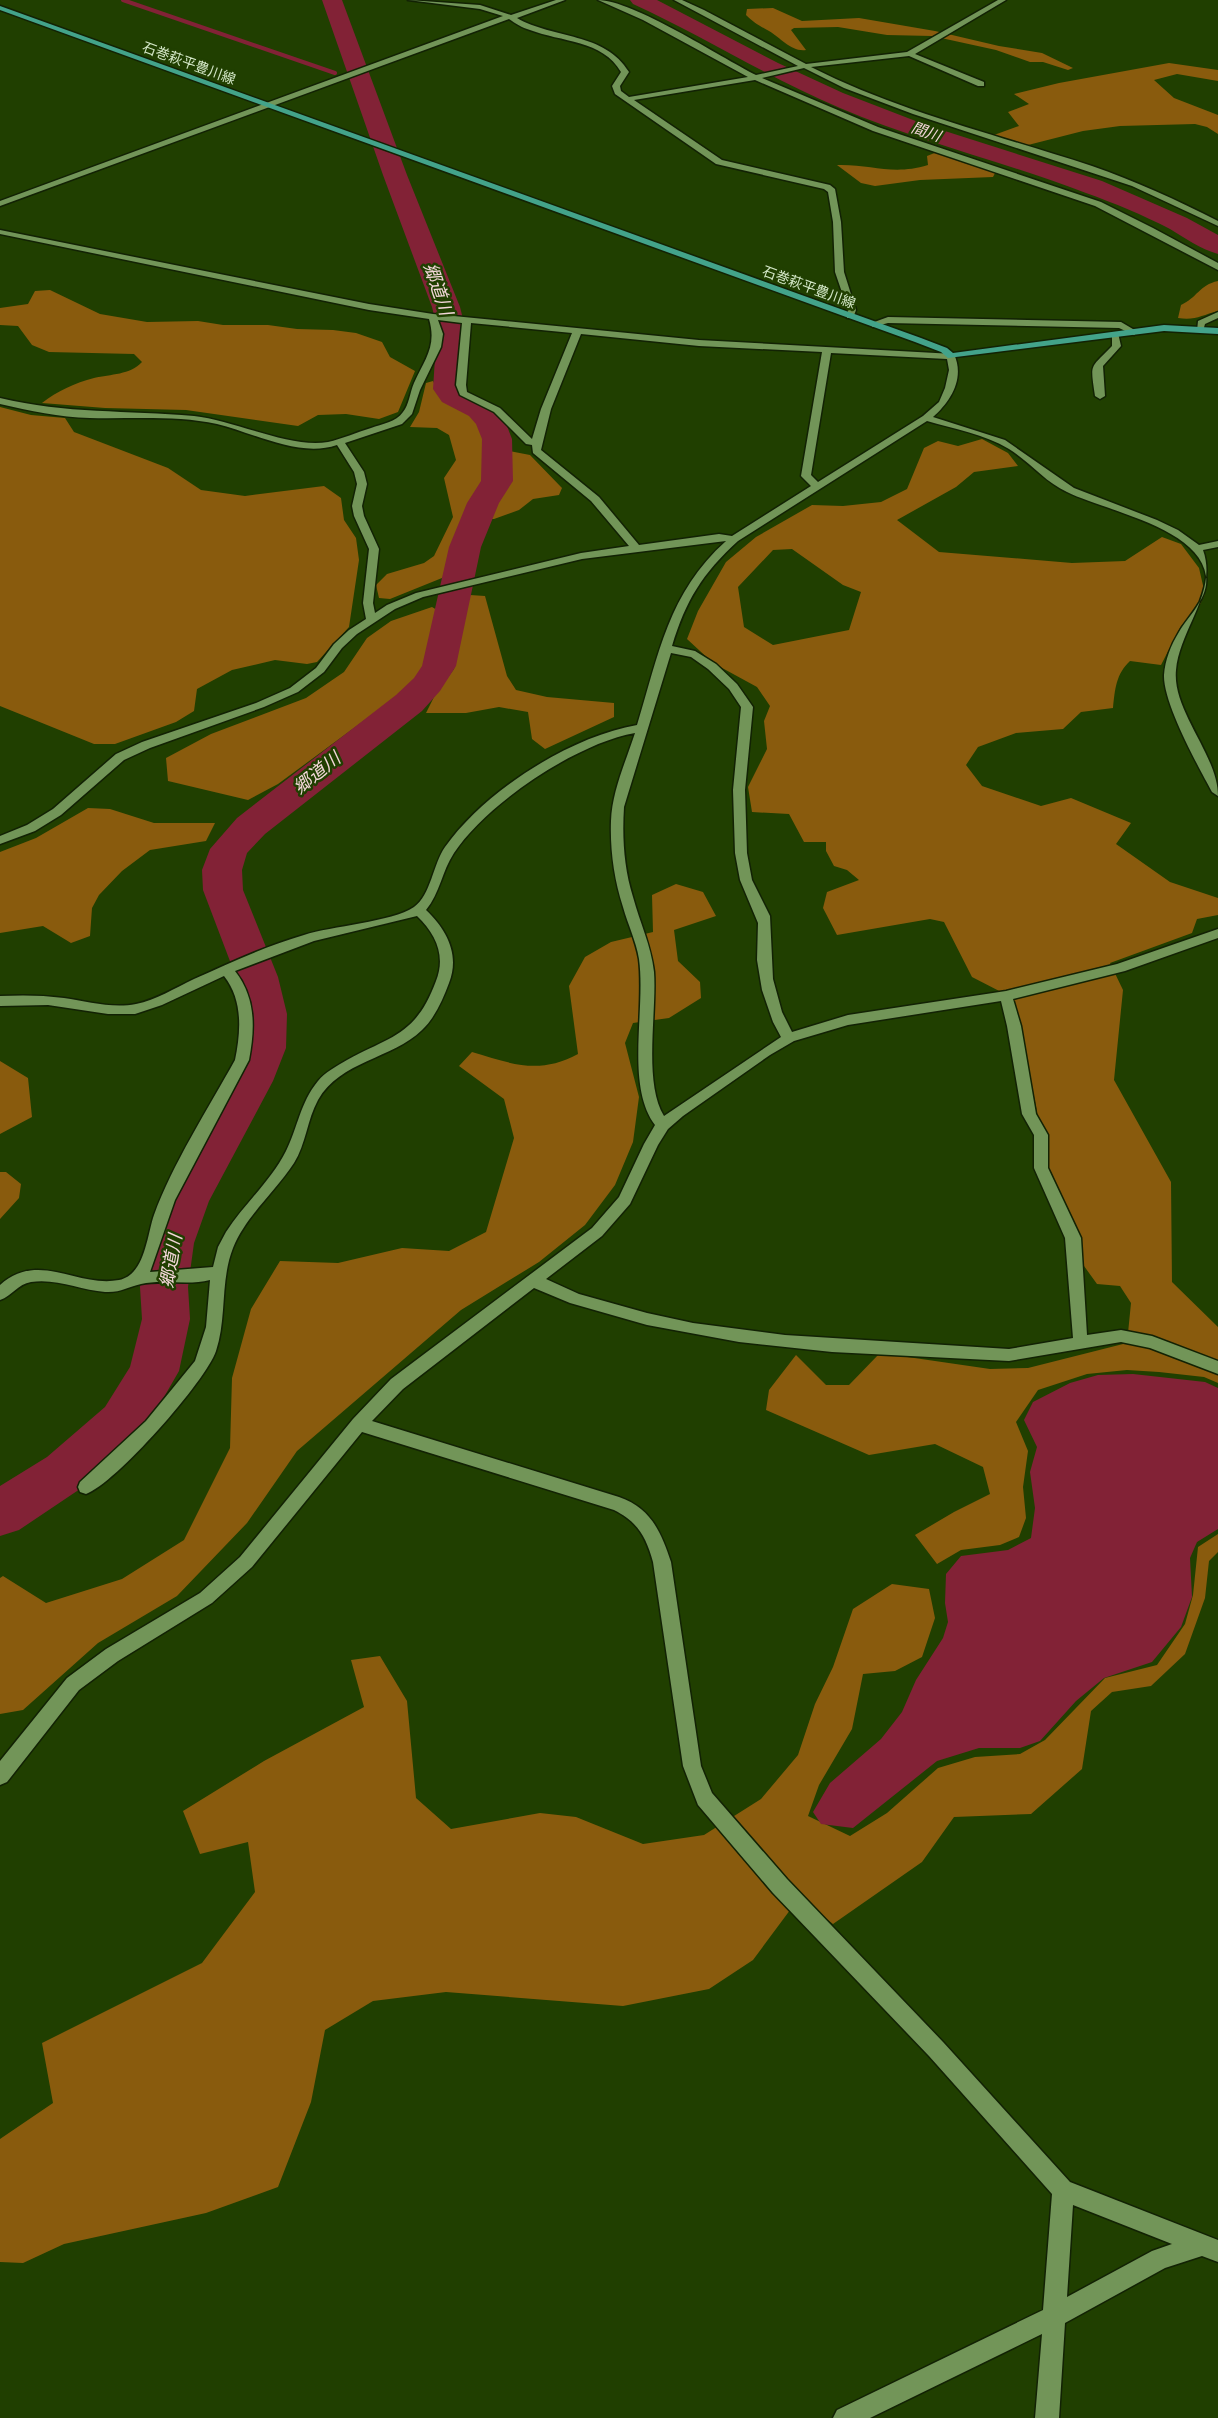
<svg xmlns="http://www.w3.org/2000/svg" width="1218" height="2418" font-family="'Fira Sans','Noto Sans JP',sans-serif">
  <rect width="100%" height="100%" fill="#203f00"/>
  <path fill="#895b0d" fill-rule="evenodd" d="M773 8 802 21 859 18 935 31 999 46 1042 53 1073 68 1068 70 1043 62H1030L996 50 932 36 887 35 838 27 794 28 791 30 806 50C791 52 781 38 769 31 760 26 754 23 746 15L747 9Z
    M1169 63 1218 70V81L1177 74 1154 80 1174 98 1218 115V134L1207 127 1195 124 1120 126 1083 131 1028 145 994 135 1019 126 1008 112 1029 104 1014 94 1059 83Z
    M937 152 996 171 993 177 920 180 875 186 861 183 837 165C872 164 892 176 928 165L927 156Z
    M1218 281V311C1202 315 1195 321 1178 318L1181 305C1197 298 1199 285 1218 281Z
    M50 290 100 314 147 322 198 321 223 325H268L297 329 333 330 356 333 382 342 390 357 415 371 398 412 379 419 346 414 318 415 298 426 186 410 105 408 42 403C57 391 75 383 94 378 111 374 130 375 142 362L134 354 49 352 32 345 18 326 0 325V308L28 304 35 291Z
    M433 381C443 403 452 400 468 412 482 422 487 433 493 448L530 455 562 488 559 495 533 499 519 510 494 519H470L455 561 442 578 390 599 379 598 376 585 387 574 424 563 434 556 453 517 444 478 456 460 449 435 437 428 410 427 419 412 426 383Z
    M0 407 31 415 65 418 74 432 168 468 201 490 245 496 324 486 341 498 344 520 356 538 359 560 349 627 317 662 307 664 275 660 232 670 197 689 194 711 176 722 115 744H94L0 706Z
    M982 439 1008 453 1018 466 974 472 956 487 897 520 939 552 1072 563 1125 561 1162 537 1181 544 1199 568 1205 594 1197 611 1181 626 1161 665 1130 661C1116 674 1115 689 1113 708L1081 712 1063 729 1016 733 978 747 966 765 982 786 1041 806 1071 798 1131 823 1116 844 1170 882 1218 898V915L1197 919 1192 933 1110 963 1123 990 1114 1080 1171 1182 1172 1282 1218 1327V1383L1204 1377 1159 1372 1127 1370 1087 1374 1038 1390 1016 1422 1028 1451 1023 1487 1026 1518 1019 1537 1000 1545 961 1550 937 1564 915 1535 954 1512 990 1494 983 1467 935 1444 869 1455 766 1410 769 1390 796 1355 826 1385H849L880 1353 990 1369 1028 1368 1127 1343 1131 1303 1120 1286 1097 1284 1084 1266 1080 1239 1048 1171 1021 1027 1007 995 972 977 944 922 930 919 837 935 823 908 827 892 859 880 847 870 834 866 826 851V842H804L789 814 752 812 748 787 767 749 764 721 770 706 757 687 713 663 687 639 698 611 726 562 756 537 812 505 843 506 881 502 907 489 924 448 938 441 958 446ZM792 549 843 585 861 592 849 630 773 645 744 627 738 587 773 550Z
    M470 595 485 596 507 676 516 690 547 697 614 703V717L545 749 532 739 528 712 499 707 466 713H426L435 695 454 669Z
    M432 607 437 610 431 650 419 680 278 784 248 800 168 781 166 758 211 734 306 698 344 672 367 638 391 621Z
    M88 808 110 809 154 823H215L206 841 150 850 122 871 99 895 92 908 90 936 71 943 43 926 0 933V852L36 838Z
    M676 884 703 892 716 916 674 930 678 961 700 982 701 998 669 1018 633 1023 625 1043 639 1097 633 1142 615 1185 585 1225 539 1262 461 1310 297 1451 247 1523 177 1596 98 1643 23 1710 0 1714V1578L3 1576 46 1603 122 1579 184 1540 230 1448 232 1378 251 1309 280 1261 338 1263 402 1248 449 1251 486 1232 514 1138 504 1099 459 1066 472 1052C512 1064 539 1075 578 1054L569 986 585 957 611 942 653 932 652 895Z
    M0 1061 28 1078 32 1117 0 1134Z
    M0 1172H6L21 1184 19 1198 0 1219Z
    M1218 1534V1552L1209 1561 1205 1598 1185 1654 1151 1686 1112 1692 1091 1711 1082 1769 1031 1814 954 1817 922 1862 833 1924 799 1898 753 1960 709 1989 623 2006 446 1992 373 2001 325 2030 311 2102 278 2187 206 2213 64 2244 23 2263 0 2262V2139L53 2103 42 2043 202 1963 255 1892 248 1842 200 1854 183 1811 264 1761 364 1707 351 1660 380 1656 407 1701 416 1798 451 1829 540 1813 576 1817 643 1844 704 1835 761 1799 798 1755 815 1704 833 1667 853 1609 892 1584 929 1589 935 1618 922 1657 895 1671 863 1674 852 1729 819 1785 808 1816 850 1836 887 1813 938 1768 975 1757 1020 1754 1045 1740 1105 1678 1157 1665 1185 1624 1193 1595 1198 1547Z"/>
  <path fill="#822236" d="M1133 1374 1205 1382 1218 1388V1529L1197 1542 1190 1558 1192 1597 1181 1627 1152 1662 1104 1678 1076 1701 1040 1741 1020 1748H979L937 1761 853 1828 821 1824 813 1812 830 1783 881 1739 902 1712 916 1680 943 1638 948 1622 945 1603 946 1574 961 1556 1008 1550 1031 1538 1035 1508 1030 1472 1037 1447 1024 1420 1033 1402 1070 1383 1098 1375Z"/>
  <g fill="none" stroke-linecap="round" stroke-linejoin="round">
    <path stroke="#822236" stroke-width="4" d="M123 0 335 73"/>
    <path fill="#822236" fill-rule="evenodd" d="M322 0H342L407 175 460 307 465 327 463 389 489 404 505 421 512 439 513 481 499 503 481 547 456 666 440 691 422 711 265 834 247 853 242 870 243 890 278 977 287 1014 286 1048 273 1081 209 1201 194 1243 188 1287 190 1319 179 1371 141 1437 83 1487 19 1530 0 1536V1486L47 1457 105 1407 130 1367 142 1319 140 1287 146 1243 163 1201 229 1081 242 1048 245 1014 236 977 203 890 202 870 210 849 237 818 396 695 414 678 422 666 449 547 467 503 481 481 482 439 476 424 469 416 442 402 433 389 437 327 432 307 383 175Z
      M630 0H657L778 63 843 93 926 125 1102 181 1187 218 1218 235V254C1200 249 1185 238 1170 229 1143 215 1114 203 1086 193 1005 162 920 142 840 108 769 78 703 36 633 4Z"/>
    <defs>
      <path id="minor" d="M408 0 480 5 511 15 556 0H565L517 18C553 39 605 32 629 72L620 86 621 91 629 97 748 77 643 20 598 0C633 0 720 57 756 75L798 66 674 0H682L704 10 806 64 907 52 998 0H1006L915 54 984 82V86H978L909 56 811 67C900 112 998 135 1092 166 1135 181 1177 200 1218 221V226L1132 186 913 114 844 88 804 68 762 78 878 127 1101 202 1153 228 1218 263V270L1095 206 873 131 755 80 634 100 722 160 830 185 835 189 841 222 844 272 856 310 853 318H847L848 310 835 272 833 222 828 192 824 189 716 164 615 94 612 86 621 72C603 40 561 42 530 30 522 28 515 23 509 19L0 206V201L503 16 480 9Z
        M0 230 369 304 433 314 699 340 954 354C965 378 951 401 933 417L1005 440 1074 488 1157 520 1178 530 1199 545 1218 541V547L1203 550C1218 592 1180 628 1176 670 1172 711 1218 755 1218 796L1212 792C1198 766 1163 703 1164 675 1165 660 1171 645 1179 632 1189 615 1209 598 1206 576 1199 527 1105 511 1067 492 1045 482 1030 462 1009 449 984 434 955 429 927 421L738 541C702 574 686 600 672 646L695 651 716 664 737 684 753 707 745 790 747 853 752 880 770 916 773 979 782 1012 792 1032 848 1015 1006 991 1117 964 1218 929V938L1125 971 1013 999 1021 1026 1036 1114 1048 1135V1168L1081 1238 1087 1335 1121 1330 1152 1336 1218 1361V1374L1150 1348 1121 1342 1009 1361 832 1352 739 1342 647 1325 570 1303 534 1288 403 1389 372 1421 619 1497C651 1508 661 1532 671 1562L701 1766 712 1793 787 1879 943 2042 1070 2182 1218 2240V2262L1202 2256 1165 2268 1065 2323 1059 2418H1035L1042 2334 870 2418H833L837 2410 1043 2310 1052 2194 929 2056 773 1893 698 1805 683 1766 653 1562C646 1537 638 1522 614 1510L362 1432 252 1567 212 1603 118 1661 79 1690 7 1782 0 1785V1761L67 1678 106 1649 200 1593 240 1557 353 1419 391 1379 592 1228 619 1197 644 1144 655 1125C625 1085 646 1009 639 959 636 941 628 925 623 907 614 879 610 850 611 821 612 791 626 761 635 733 577 743 486 804 454 853 442 871 440 893 426 910 447 930 460 955 449 983 443 999 435 1018 422 1030 392 1059 340 1061 318 1100 307 1120 306 1144 294 1163 275 1192 246 1216 233 1248 220 1281 227 1318 216 1351 206 1381 115 1484 86 1494L80 1492 78 1487 80 1482 146 1421 195 1361 206 1327 210 1280C188 1286 163 1279 141 1284 127 1287 121 1293 105 1292 81 1290 56 1278 31 1282 18 1284 12 1296 0 1300V1285C39 1250 77 1288 119 1280 145 1275 147 1235 154 1215 172 1165 209 1107 235 1060 241 1031 243 1000 224 976L162 1005 135 1014H108L48 1005 0 1006V996C21 995 42 995 64 998 87 1001 112 1009 136 1004 156 1000 175 988 194 979 230 963 266 946 304 935 331 926 392 922 414 907 431 895 433 864 445 847 485 791 569 737 637 725 659 654 668 593 726 541L582 559 423 597 395 609 357 634 342 648 324 672 298 692 264 707 150 748 124 760 61 815 35 831 0 844V836L27 825 53 809 116 754 142 742 256 703 290 688 316 668 334 644 349 630 366 619 363 603 369 549 354 516 352 506 357 484 354 472 337 445C299 458 254 433 217 424 176 415 132 419 90 418 59 417 30 411 0 404V398C66 414 127 410 194 416 234 420 291 449 328 442 342 439 357 432 371 428 382 424 396 422 403 412 409 405 410 392 414 383 425 359 437 346 429 319L369 310 0 234ZM438 320 462 323 456 385 460 395 494 412 526 444 532 445 533 453 591 501 629 546 581 553 416 593 387 605 375 613 373 603 379 549 364 516 362 506 367 484 364 472 345 443 402 424 412 414 420 390 441 347 443 334ZM471 323 572 333 541 409 532 439 500 408 467 392 466 385ZM581 334 699 346 822 352 801 476 811 486 732 536 719 534 639 545 599 497 541 450 551 409ZM831 353 947 359 949 370 945 388 939 402 923 416 818 482 811 475ZM671 653 691 657 708 669 729 689 741 707 733 790 735 853 740 880 758 923 757 960 762 990 773 1022 781 1037 664 1116C643 1082 657 1012 654 972 651 945 640 923 633 897 624 868 622 838 624 807ZM417 916C436 934 446 956 436 981 416 1035 393 1035 347 1060 337 1066 325 1072 318 1081 300 1103 298 1127 286 1151 271 1181 244 1204 226 1232L218 1247 213 1267 150 1272 175 1200 249 1060C255 1028 256 998 235 971L314 941ZM1001 1001 1007 1026 1022 1114 1034 1135V1168L1065 1238 1073 1338 1009 1349 785 1335 693 1323 647 1313 579 1294 546 1279 602 1236 630 1204 658 1145 668 1129 683 1116 770 1055 794 1041 848 1025ZM1073 2205 1172 2244 1152 2251 1067 2297Z
        M1218 312V318L1205 324 1203 331H1197L1198 321Z
        M888 317 1121 322 1138 332 1134 335 1119 328 888 323 873 327 869 324Z
        M1112 333H1118L1121 346 1103 366 1105 396 1100 399 1095 396C1090 362 1090 369 1112 346Z"/>
      <path id="major" d="M0 6 921 338 947 348 953 353 1164 325 1218 328V334L1164 331 948 358 941 352 915 342 0 10Z"/>
    </defs>
    <use href="#minor" stroke="#122204" stroke-width="3"/>
    <use href="#major" stroke="#122204" stroke-width="3"/>
    <use href="#minor" fill="#729558" fill-rule="evenodd"/>
    <use href="#major" fill="#43a38a" fill-rule="evenodd"/>
  </g>
  <g text-anchor="middle" stroke-width="5" stroke-linejoin="round" paint-order="stroke">
    <g font-size="14" fill="#d3e7c6" stroke="#203f00">
      <text transform="translate(189 63) rotate(20)" y="5">石巻萩平豊川線</text>
      <text transform="translate(809 287) rotate(20)" y="5">石巻萩平豊川線</text>
    </g>
    <g font-size="15" font-style="italic" fill="#f4d7d9" stroke="#203f00">
      <text transform="translate(926 132) rotate(19)" y="5">間川</text>
    </g>
    <g font-size="18" font-style="italic" fill="#f4d7d9" stroke="#203f00">
      <text transform="translate(438 289) rotate(71)" y="6">郷道川</text>
      <text transform="translate(317 773) rotate(-39)" y="6">郷道川</text>
      <text transform="translate(171 1261) rotate(-80)" y="6">郷道川</text>
    </g>
  </g>
</svg>
